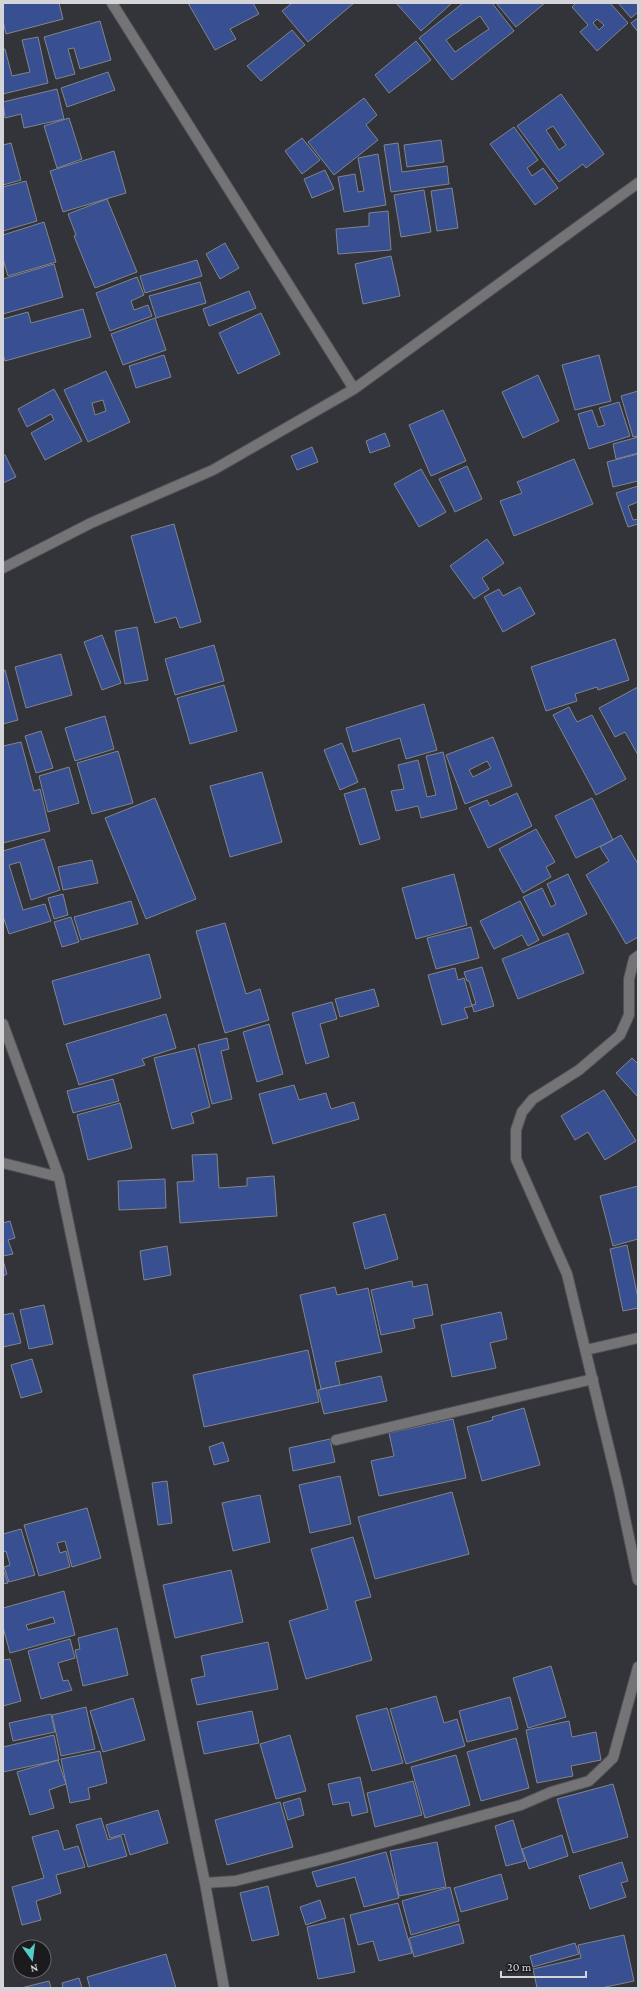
<svg xmlns="http://www.w3.org/2000/svg" width="641" height="1991" font-family="'Crimson Pro',serif">
  <rect width="100%" height="100%" fill="#33333a"/>
  <path fill="#384f91" stroke="#81858c" fill-rule="evenodd" d="M3 3H59L63 19 6 34 3 21Z
    M188 3H253L259 14 230 29 236 39 215 50Z
    M292 3H354L308 42 282 11Z
    M396 3H452L421 31Z
    M463 3H492L514 31 452 80 419 38ZM480 16 489 29 455 52 446 40Z
    M496 3H545L516 27Z
    M576 3H610L628 23 597 51 580 32 588 25 572 7ZM597 19 604 25 599 30 593 23Z
    M618 3H638V12L631 18Z
    M638 18V32L631 23Z
    M100 21 111 60 80 69 74 48 68 49 75 74 56 79 44 37Z
    M292 30 305 45 261 81 247 66Z
    M38 37 48 83 3 94V49H5L12 76 30 72 22 40Z
    M416 41 431 60 389 93 375 75Z
    M108 72 115 90 67 107 61 88Z
    M57 89 64 119 24 128 21 114 5 118 3 102Z
    M561 94 604 154 586 168 583 164 559 182 517 126ZM553 126 566 145 559 150 546 130Z
    M364 98 377 115 366 125 378 140 334 175 308 142Z
    M69 118 82 159 57 168 44 126Z
    M514 127 538 160 527 168 532 176 543 168 558 188 535 205 490 144Z
    M302 138 320 160 302 174 285 151Z
    M441 140 444 162 407 167 404 145Z
    M11 143 21 180 3 185V145Z
    M398 143 402 172 447 166 449 184 391 192 384 145Z
    M114 151 126 193 63 212 50 171Z
    M378 154 386 205 344 212 338 177 355 174 358 192 364 191 358 158Z
    M325 170 334 189 312 198 304 179Z
    M26 181 37 221 3 231V187Z
    M452 188 458 228 437 231 431 191Z
    M424 190 431 232 401 237 394 195Z
    M107 199 137 272 95 288 74 236 76 235 68 214Z
    M388 211 391 250 338 254 336 229 369 226V213Z
    M44 222 56 262 8 276 3 259V235Z
    M225 243 239 268 220 279 206 254Z
    M391 256 400 296 363 304 355 264Z
    M197 260 202 276 145 293 140 276Z
    M54 264 63 297 3 314V279Z
    M137 277 144 295 131 301 134 310 148 305 152 316 110 331 96 293Z
    M200 282 206 303 156 318 149 296Z
    M249 291 256 308 209 326 203 309Z
    M83 309 91 337 5 361 3 354V319L28 312 31 323Z
    M261 313 280 354 238 374 219 333Z
    M155 318 166 350 123 365 111 334Z
    M164 355 171 377 136 388 129 366Z
    M599 355 611 401 575 410 562 365Z
    M106 371 130 422 88 442 64 390ZM103 400 106 411 95 415 92 403Z
    M538 375 559 421 523 438 502 392Z
    M54 389 82 441 45 460 31 433 54 420 51 414 27 427 18 409Z
    M638 391V436L633 437 621 396Z
    M619 402 630 436 589 449 578 414 592 410 598 427 605 425 599 408Z
    M443 410 466 461 431 476 409 425Z
    M385 433 390 446 370 453 366 441Z
    M638 437V453L616 459 613 444Z
    M312 447 318 462 297 470 291 456Z
    M638 454V481L613 487 607 462Z
    M3 455H5L16 477 3 483Z
    M574 459 593 504 514 536 500 501 522 493 517 482Z
    M467 466 482 499 455 512 439 479Z
    M421 469 446 512 419 527 394 484Z
    M638 486V502L628 506 633 520 638 519V524L628 527 616 493Z
    M174 524 201 622 180 628 176 617 155 623 131 536Z
    M487 539 504 563 482 578 489 589 474 599 450 566Z
    M520 587 535 614 503 632 484 597 499 589 503 596Z
    M137 627 148 680 125 684 115 631Z
    M102 635 121 683 102 690 84 642Z
    M615 639 629 680 598 690 597 687 575 694 577 701 546 711 531 667Z
    M214 645 224 681 175 695 165 659Z
    M61 654 72 695 26 708 15 667Z
    M3 670H5L18 720 3 724Z
    M224 685 237 731 190 744 177 698Z
    M638 687V755L625 732 615 737 599 708Z
    M424 704 437 750 406 759 400 738 353 752 346 728Z
    M569 707 577 722 592 715 626 779 596 795 553 715Z
    M105 716 114 749 75 761 65 728Z
    M41 731 53 768 36 773 25 736Z
    M493 737 512 786 465 804 446 755ZM487 761 491 768 473 777 469 770Z
    M21 742 34 791 40 789 50 831 3 843V746Z
    M342 743 358 782 340 790 324 750Z
    M118 751 133 803 92 814 77 763Z
    M443 752 457 809 421 818 418 806 396 811 391 791 404 789 398 765 418 760 427 797 436 795 426 756Z
    M69 767 79 803 48 812 39 776Z
    M262 772 282 842 230 857 210 786Z
    M365 788 380 839 360 845 344 794Z
    M517 793 532 826 488 848 469 808 487 800 490 806Z
    M155 798 196 899 146 919 105 818Z
    M592 798 613 840 576 858 555 816Z
    M536 829 555 862 546 867 551 877 523 893 499 849Z
    M621 835 638 864V937L626 944 586 875 609 861 600 847Z
    M44 839 60 890 31 900 20 862 9 865 23 910 45 904 51 921 9 934 3 916V851Z
    M92 860 98 883 63 890 58 867Z
    M454 874 467 925 416 939 402 888Z
    M568 874 587 914 543 936 523 897 542 888 551 907 556 904 547 884Z
    M63 894 68 915 54 919 48 898Z
    M131 901 138 924 81 940 74 917Z
    M520 901 539 940 528 946 522 935 494 949 480 921Z
    M71 917 79 942 62 947 54 922Z
    M225 923 246 994 260 989 269 1020 225 1033 196 931Z
    M471 927 479 958 436 969 427 938Z
    M568 933 584 973 518 999 502 959Z
    M149 954 161 998 64 1025 52 981Z
    M482 967 494 1006 474 1012 472 1005 476 1004 469 981H467L464 972Z
    M455 968 458 980 464 978 472 1006 464 1008 468 1018 442 1025 428 975Z
    M374 989 379 1006 340 1017 335 999Z
    M332 1002 337 1019 320 1024 329 1057 306 1064 292 1013Z
    M166 1014 176 1048 142 1059 145 1065 79 1085 66 1044Z
    M269 1024 283 1074 257 1082 243 1032Z
    M227 1038 229 1049 221 1051 232 1099 212 1104 198 1045Z
    M195 1048 210 1107 191 1113 194 1123 172 1129 154 1058Z
    M632 1058 638 1064V1097L616 1073Z
    M113 1079 119 1101 73 1113 67 1091Z
    M294 1085 299 1100 326 1093 331 1109 354 1102 359 1119 273 1144 259 1094Z
    M604 1090 636 1141 605 1160 588 1132 575 1140 561 1116Z
    M120 1103 132 1148 88 1160 77 1115Z
    M217 1154 219 1188 247 1186V1178L274 1176 277 1216 180 1223 177 1182 194 1181 192 1155Z
    M165 1179 166 1208 119 1210 118 1181Z
    M638 1186V1239L613 1246 600 1196Z
    M385 1214 398 1259 365 1269 353 1223Z
    M10 1221 15 1238 8 1240 13 1254 3 1256V1223Z
    M627 1245 638 1298V1308L623 1311 610 1249Z
    M167 1246 171 1275 144 1280 140 1251Z
    M3 1260 7 1274 3 1276Z
    M412 1281 413 1287 427 1284 433 1315 413 1319 415 1328 381 1335 371 1290Z
    M335 1287 337 1295 368 1288 382 1352 335 1362 340 1385 321 1389 300 1295Z
    M44 1305 53 1344 29 1349 20 1310Z
    M501 1312 507 1339 490 1343 496 1368 452 1377 441 1325Z
    M13 1313 21 1343 3 1347V1315Z
    M308 1350 319 1402 204 1427 193 1375Z
    M32 1359 42 1392 21 1398 11 1365Z
    M381 1376 387 1401 324 1414 318 1390Z
    M524 1408 540 1465 482 1481 467 1427 493 1420 492 1417Z
    M453 1419 466 1478 379 1496 371 1461 394 1456 389 1433Z
    M330 1439 335 1462 293 1471 289 1448Z
    M223 1442 229 1461 214 1465 209 1447Z
    M340 1476 351 1524 310 1533 299 1485Z
    M167 1481 172 1523 158 1525 152 1483Z
    M452 1492 469 1554 375 1579 358 1517Z
    M260 1495 270 1542 233 1551 222 1503Z
    M87 1508 101 1558 72 1567 65 1541 57 1543 60 1553 66 1551 70 1567 39 1576 24 1525Z
    M21 1529 35 1575 9 1582 4 1567 10 1565 6 1551 3 1552V1534Z
    M353 1537 371 1597 355 1601 372 1660 306 1679 289 1621 328 1609 311 1549Z
    M3 1569 8 1583 3 1584Z
    M231 1570 243 1622 175 1638 163 1585Z
    M64 1591 75 1635 10 1653 3 1627V1608ZM53 1617 55 1623 28 1630 26 1625Z
    M117 1628 128 1675 83 1686 75 1650 80 1649 78 1638Z
    M70 1639 75 1658 58 1663 63 1681 68 1680 72 1690 41 1699 28 1651Z
    M268 1642 278 1689 197 1705 191 1679 205 1676 201 1656Z
    M10 1659 21 1701 3 1706V1660Z
    M551 1666 566 1717 528 1728 513 1678Z
    M436 1696 444 1723 457 1719 465 1746 406 1764 390 1709Z
    M510 1697 518 1729 467 1742 459 1711Z
    M133 1698 145 1740 103 1752 90 1711Z
    M86 1707 95 1749 61 1756 52 1715Z
    M387 1708 403 1763 372 1771 356 1716Z
    M252 1711 259 1743 204 1754 197 1722Z
    M51 1714 55 1732 13 1741 9 1723Z
    M569 1721 572 1737 596 1732 601 1760 571 1766 573 1776 537 1783 526 1730Z
    M54 1735 59 1760 3 1772V1747Z
    M290 1735 306 1791 276 1799 260 1744Z
    M516 1738 529 1788 481 1801 467 1752Z
    M100 1751 107 1783 88 1788 90 1799 70 1803 61 1759Z
    M456 1755 470 1805 425 1818 411 1767Z
    M58 1760 66 1784 49 1790 54 1808 30 1815 17 1772Z
    M360 1777 368 1812 352 1816 349 1802 333 1805 328 1784Z
    M413 1781 422 1815 375 1827 367 1793Z
    M613 1784 628 1837 573 1853 557 1799Z
    M300 1798 304 1815 288 1820 283 1803Z
    M280 1802 293 1847 227 1865 215 1820Z
    M158 1810 168 1843 130 1855 124 1834 110 1838 106 1825Z
    M101 1818 108 1840 121 1836 127 1856 88 1867 76 1825Z
    M513 1820 525 1861 506 1866 495 1826Z
    M58 1830 64 1850 78 1846 85 1867 56 1875 61 1893 36 1901 41 1920 22 1925 12 1887 44 1878 32 1837Z
    M562 1835 568 1856 529 1869 522 1849Z
    M437 1842 446 1887 399 1896 390 1851Z
    M386 1852 399 1898 364 1907 355 1877 317 1887 312 1872Z
    M622 1862 628 1881 621 1883 626 1897 590 1909 579 1876Z
    M501 1874 508 1899 461 1912 454 1888Z
    M268 1886 279 1935 252 1941 240 1893Z
    M450 1887 459 1921 411 1935 402 1901Z
    M320 1900 326 1918 306 1925 300 1907Z
    M398 1903 412 1953 379 1961 373 1941 358 1945 350 1915Z
    M344 1918 355 1972 318 1979 307 1927Z
    M459 1924 464 1943 414 1957 409 1938Z
    M624 1935 634 1981 601 1988H537L533 1969 581 1958 578 1945Z
    M575 1943 579 1954 533 1967 530 1956Z
    M166 1954 176 1988H90L87 1977Z
    M79 1978 82 1988H63L62 1983Z
    M49 1981 51 1988H21Z"/>
  <g fill="none" stroke-linecap="round" stroke-linejoin="round">
    <defs>
      <path id="minor" d="M112 3 354 389
        M3 568 91 523 213 470 354 389 638 183
        M638 956 634 959 629 979V1015L620 1035 579 1070 533 1099 522 1112 516 1130V1159L567 1274 619 1490 638 1580
        M3 1024 59 1177 205 1883
        M3 1163 59 1177
        M586 1350 638 1338
        M336 1440 593 1379
        M224 1988 205 1883 235 1881 327 1858 521 1805 551 1792 589 1781 613 1758 638 1667"/>
    </defs>
    <use href="#minor" stroke="#505057" stroke-width="12"/>
    <use href="#minor" stroke="#747376" stroke-width="10"/>
  </g>
  <rect width="641" height="1991" fill="none" stroke="#d4d4d9" stroke-width="8"/>
  <g transform="translate(32 1959) rotate(166)"><circle r="19" fill="#1b1b1e" stroke="#656569"/>
  <path d="M0-3L7 15L0 10L-7 15Z" fill="#54cdc7"/>
  <text y="-6" font-size="11" font-weight="bold" text-anchor="middle" fill="#d4d4d9">N</text>
  </g>
  <path d="M501 1971v6h85v-6" fill="none" stroke="#d4d4d9" stroke-width="2"/>
  <text x="507" y="1971" font-size="12" fill="#d4d4d9" stroke="#1b1b1e" stroke-width="3" paint-order="stroke">20 m</text>
</svg>
